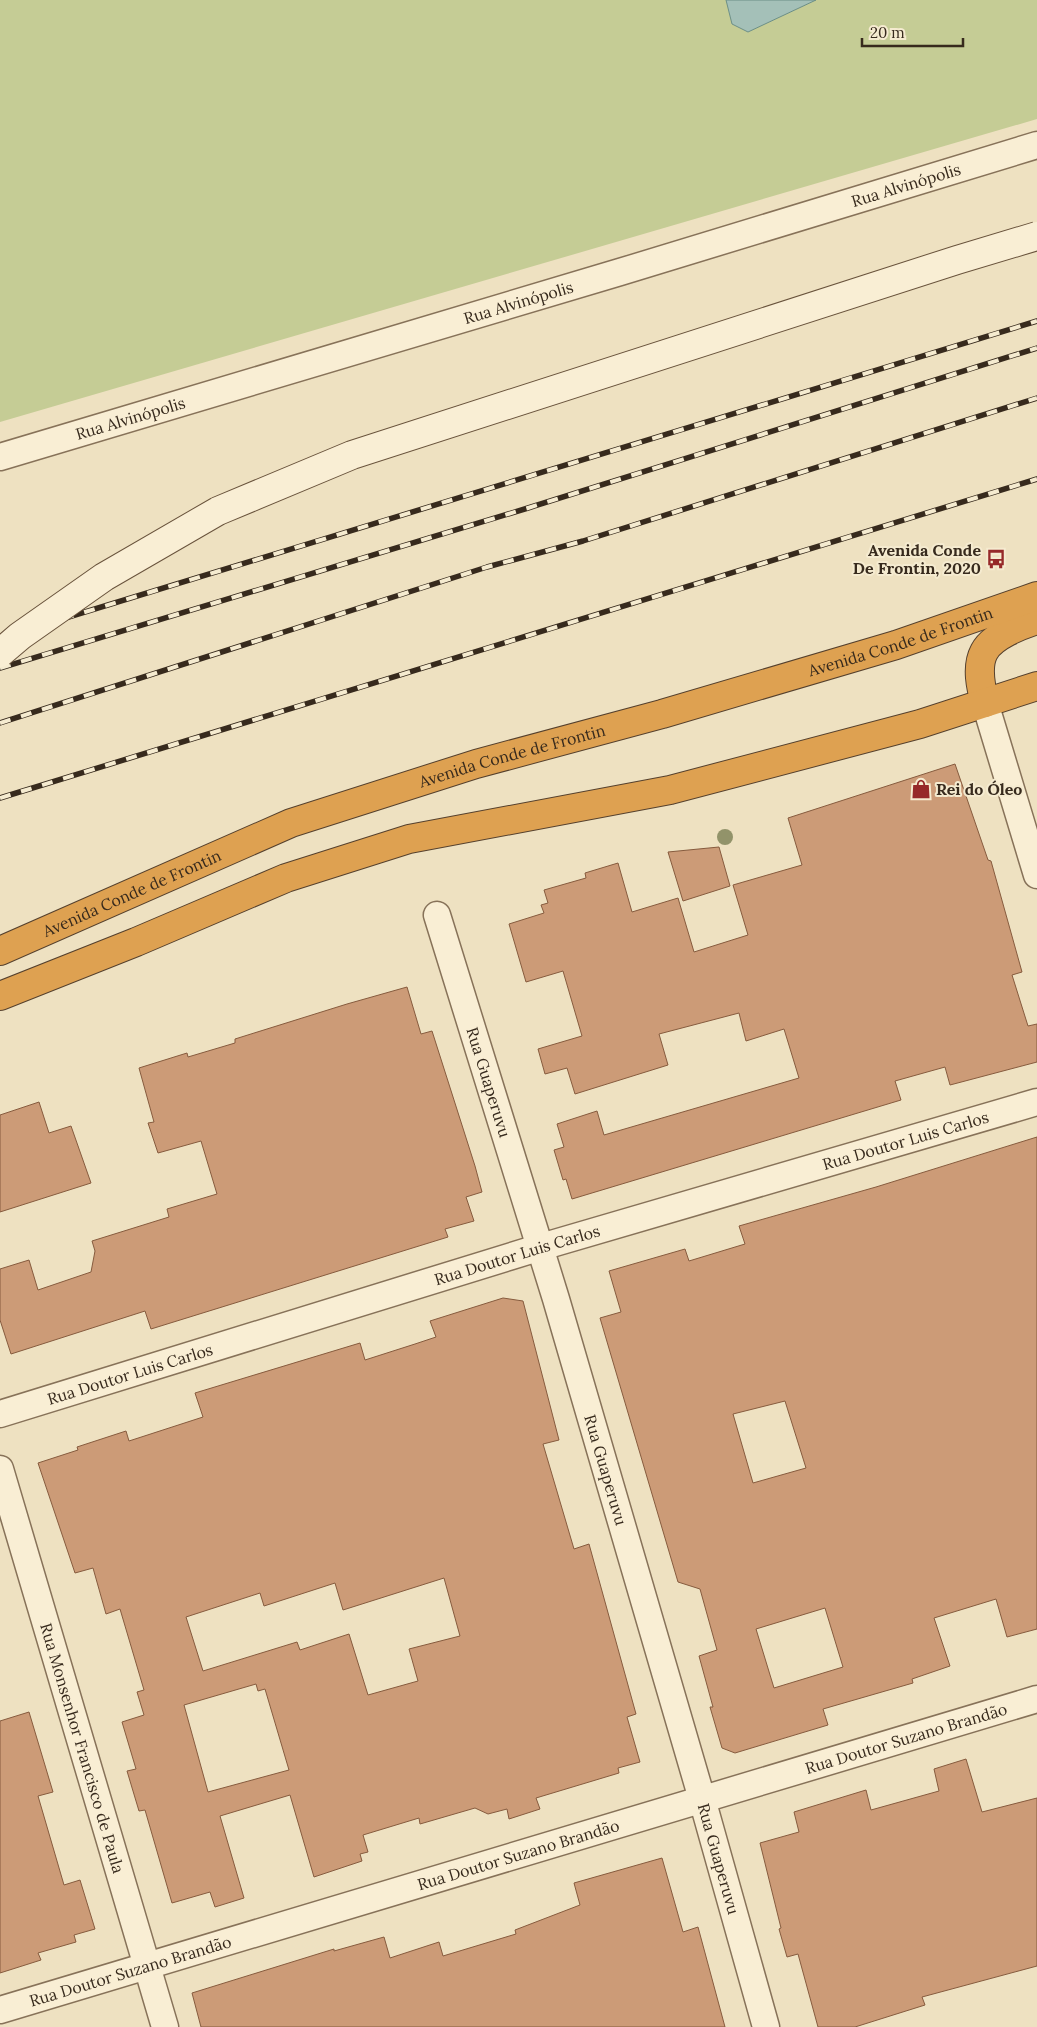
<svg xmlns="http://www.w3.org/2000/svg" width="1037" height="2027" font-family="Lora,serif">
  <rect width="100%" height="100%" fill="#eee1c1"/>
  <path fill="#c5cc95" d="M0 0H726L732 24 748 32 816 0H1037V119L0 422Z"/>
  <path fill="#a4c0b8" stroke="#6b8e85" d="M726 0H816L748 32 732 24Z"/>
  <path fill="#cc9b77" stroke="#865b3e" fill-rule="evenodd" d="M955 764 988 860 991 861 1022 972 1012 975 1028 1026 1037 1024V1062L950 1085 945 1067 895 1081 901 1100 572 1199 566 1179 563 1180 554 1150 564 1147 557 1124 597 1111 604 1135 799 1078 784 1029 746 1041 739 1013 659 1034 668 1065 575 1094 567 1068 545 1074 538 1049 582 1036 563 971 526 982 509 924 544 913 541 905 548 903 544 890 586 878 585 873 618 863 632 912 678 898 694 952 748 935 733 885 802 865 788 818Z
    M719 847 730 886 683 901 668 852Z
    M407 987 421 1034 432 1031 475 1166 482 1192 466 1197 474 1221 445 1229 448 1237 151 1329 145 1311 11 1354 0 1320V1269L29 1260 38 1290 91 1272 95 1251 92 1241 169 1217 167 1209 217 1194 201 1141 158 1153 148 1123 154 1122 139 1068 187 1053 188 1057 235 1043V1039L347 1004Z
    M39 1102 49 1133 71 1126 91 1183 0 1212V1115Z
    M1037 1137V1629L1007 1637 996 1599 934 1618 950 1666 912 1679 913 1683 823 1709 828 1725 735 1753 722 1748 710 1707H713L699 1656 717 1650 700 1589 678 1582 600 1318 621 1312 609 1271 685 1249 689 1261 745 1244 739 1226 876 1187ZM785 1401 806 1468 753 1483 733 1414ZM825 1608 843 1667 774 1688 756 1629Z
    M503 1298 523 1301 559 1440 543 1444 574 1549 589 1544 636 1714 627 1717 640 1762 618 1768 619 1773 536 1798 540 1809 509 1819 507 1809 488 1814 475 1808 420 1824 419 1818 363 1835 368 1852 360 1854 362 1861 314 1877 290 1795 220 1816 244 1898 215 1907 210 1892 172 1903 145 1810 139 1811 127 1771 136 1769 122 1722 144 1715 137 1692 144 1690 120 1609 106 1614 93 1568 75 1573 38 1463 78 1450 77 1447 126 1431 129 1441 203 1417 195 1393 360 1343 365 1360 415 1344 436 1337 430 1321ZM444 1578 460 1636 409 1649 418 1681 368 1695 349 1634 300 1650 297 1642 203 1671 186 1617 260 1593 264 1606 335 1583 343 1610ZM256 1684 258 1691 265 1689 289 1770 208 1792 184 1705Z
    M29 1712 53 1792 38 1796 64 1885 80 1880 95 1929 74 1935 76 1942 38 1953 41 1960 0 1973V1721Z
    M966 1759 982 1812 1037 1798V1966L922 1997 925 2005 855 2027H818L798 1954 787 1957 779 1929 781 1928 760 1843 799 1832 794 1812 866 1790 871 1810 939 1791 934 1769Z
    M662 1858 683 1932 698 1927 725 2027H201L192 1993 334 1949V1951L384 1937 390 1958 439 1942 443 1956 516 1934 515 1930 580 1905 574 1883Z"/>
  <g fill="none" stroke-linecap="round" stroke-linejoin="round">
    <defs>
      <g id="street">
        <path id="s1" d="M0 457 620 272 1037 145"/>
        <path d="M985 703 1037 875"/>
        <path id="s2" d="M437 915 556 1299 702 1799 766 2027"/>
        <path id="s3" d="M0 1414 541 1247 1037 1102"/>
        <path id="s4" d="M0 1469 165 2027"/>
        <path id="s5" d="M0 2010 1037 1699"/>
      </g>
      <g id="highway">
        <path d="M985 703C981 688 976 667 984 652 992 636 1021 625 1037 620"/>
        <path id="s6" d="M0 951 291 823 476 764 662 714 896 645 1037 596"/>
        <path d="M0 996 136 942 286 878 409 839 670 790 920 724 1037 686"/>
      </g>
    </defs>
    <use href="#street" stroke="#877259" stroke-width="29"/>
    <use href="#highway" stroke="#55402d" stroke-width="30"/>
    <use href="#street" stroke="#f9eed4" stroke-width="26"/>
    <use href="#highway" stroke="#dea151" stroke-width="28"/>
    <defs>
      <path id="rail" d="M0 638 1037 321
        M0 668 528 508 1037 348
        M0 723 487 567 583 541 1037 398
        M0 798 1037 479"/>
    </defs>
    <use href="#rail" stroke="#372a1d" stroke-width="5.5"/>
    <use href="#rail" stroke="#f5ebd0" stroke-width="4" stroke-dasharray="11" stroke-linecap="butt"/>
    <defs>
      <path id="secondary-bridge" d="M0 653 20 636 104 577 218 511 352 455 957 260 1037 236"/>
    </defs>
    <use href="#secondary-bridge" stroke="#69533c" stroke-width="30" stroke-linecap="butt"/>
    <use href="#secondary-bridge" stroke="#f9eed4" stroke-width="28"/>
  </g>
  <circle fill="#92936a" cx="725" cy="837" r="8"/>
  <defs>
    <symbol id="bus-bare" viewBox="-9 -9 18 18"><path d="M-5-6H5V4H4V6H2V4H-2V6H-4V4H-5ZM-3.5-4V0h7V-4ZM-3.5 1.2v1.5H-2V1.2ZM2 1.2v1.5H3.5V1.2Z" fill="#962929" stroke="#f5ebd0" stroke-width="2.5" paint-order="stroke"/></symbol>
    <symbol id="shop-bare" viewBox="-9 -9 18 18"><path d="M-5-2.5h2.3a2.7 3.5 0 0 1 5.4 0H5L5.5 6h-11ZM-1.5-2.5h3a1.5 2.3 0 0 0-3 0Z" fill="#962929" stroke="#f5ebd0" stroke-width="2.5" paint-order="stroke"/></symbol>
  </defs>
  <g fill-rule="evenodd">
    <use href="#bus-bare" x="982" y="545" width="28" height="28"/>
    <use href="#shop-bare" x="907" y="775" width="28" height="28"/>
  </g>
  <g text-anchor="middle" stroke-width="4" stroke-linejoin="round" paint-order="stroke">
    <g font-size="16" fill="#372a1d" stroke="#f5ebd0">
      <text dy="6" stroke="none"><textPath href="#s1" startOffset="946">Rua Alvinópolis</textPath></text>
      <text dy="6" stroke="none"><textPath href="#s1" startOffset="541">Rua Alvinópolis</textPath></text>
      <text dy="6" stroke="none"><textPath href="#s1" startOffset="136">Rua Alvinópolis</textPath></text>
      <text dy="6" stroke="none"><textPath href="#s6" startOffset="954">Avenida Conde de Frontin</textPath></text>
      <text dy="6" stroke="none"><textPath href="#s6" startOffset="549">Avenida Conde de Frontin</textPath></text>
      <text dy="6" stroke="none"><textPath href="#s6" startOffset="144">Avenida Conde de Frontin</textPath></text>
      <text dy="6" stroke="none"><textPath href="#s2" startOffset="175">Rua Guaperuvu</textPath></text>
      <text dy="6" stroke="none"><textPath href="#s3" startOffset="946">Rua Doutor Luis Carlos</textPath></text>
      <text dy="6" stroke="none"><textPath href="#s3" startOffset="541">Rua Doutor Luis Carlos</textPath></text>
      <text dy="6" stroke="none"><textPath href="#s3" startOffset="136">Rua Doutor Luis Carlos</textPath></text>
      <text dy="6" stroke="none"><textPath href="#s2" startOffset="580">Rua Guaperuvu</textPath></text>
      <text dy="6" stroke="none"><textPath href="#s5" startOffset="946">Rua Doutor Suzano Brandão</textPath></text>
      <text dy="6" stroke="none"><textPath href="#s4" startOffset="291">Rua Monsenhor Francisco de Paula</textPath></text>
      <text dy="6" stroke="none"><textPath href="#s5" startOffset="541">Rua Doutor Suzano Brandão</textPath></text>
      <text dy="6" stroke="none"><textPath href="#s2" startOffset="985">Rua Guaperuvu</textPath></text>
      <text dy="6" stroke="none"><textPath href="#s5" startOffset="136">Rua Doutor Suzano Brandão</textPath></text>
    </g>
    <g font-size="16" font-weight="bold" fill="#372a1d" stroke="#f5ebd0" text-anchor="end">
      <text x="981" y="556">Avenida Conde<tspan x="981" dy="18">De Frontin, 2020</tspan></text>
      <text x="936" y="795" text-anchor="start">Rei do Óleo</text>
    </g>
  </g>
  <path d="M862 38v8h101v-8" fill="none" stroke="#372a1d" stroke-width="2.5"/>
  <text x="870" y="38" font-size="15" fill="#372a1d" stroke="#f5ebd0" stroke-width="4" paint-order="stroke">20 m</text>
</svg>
